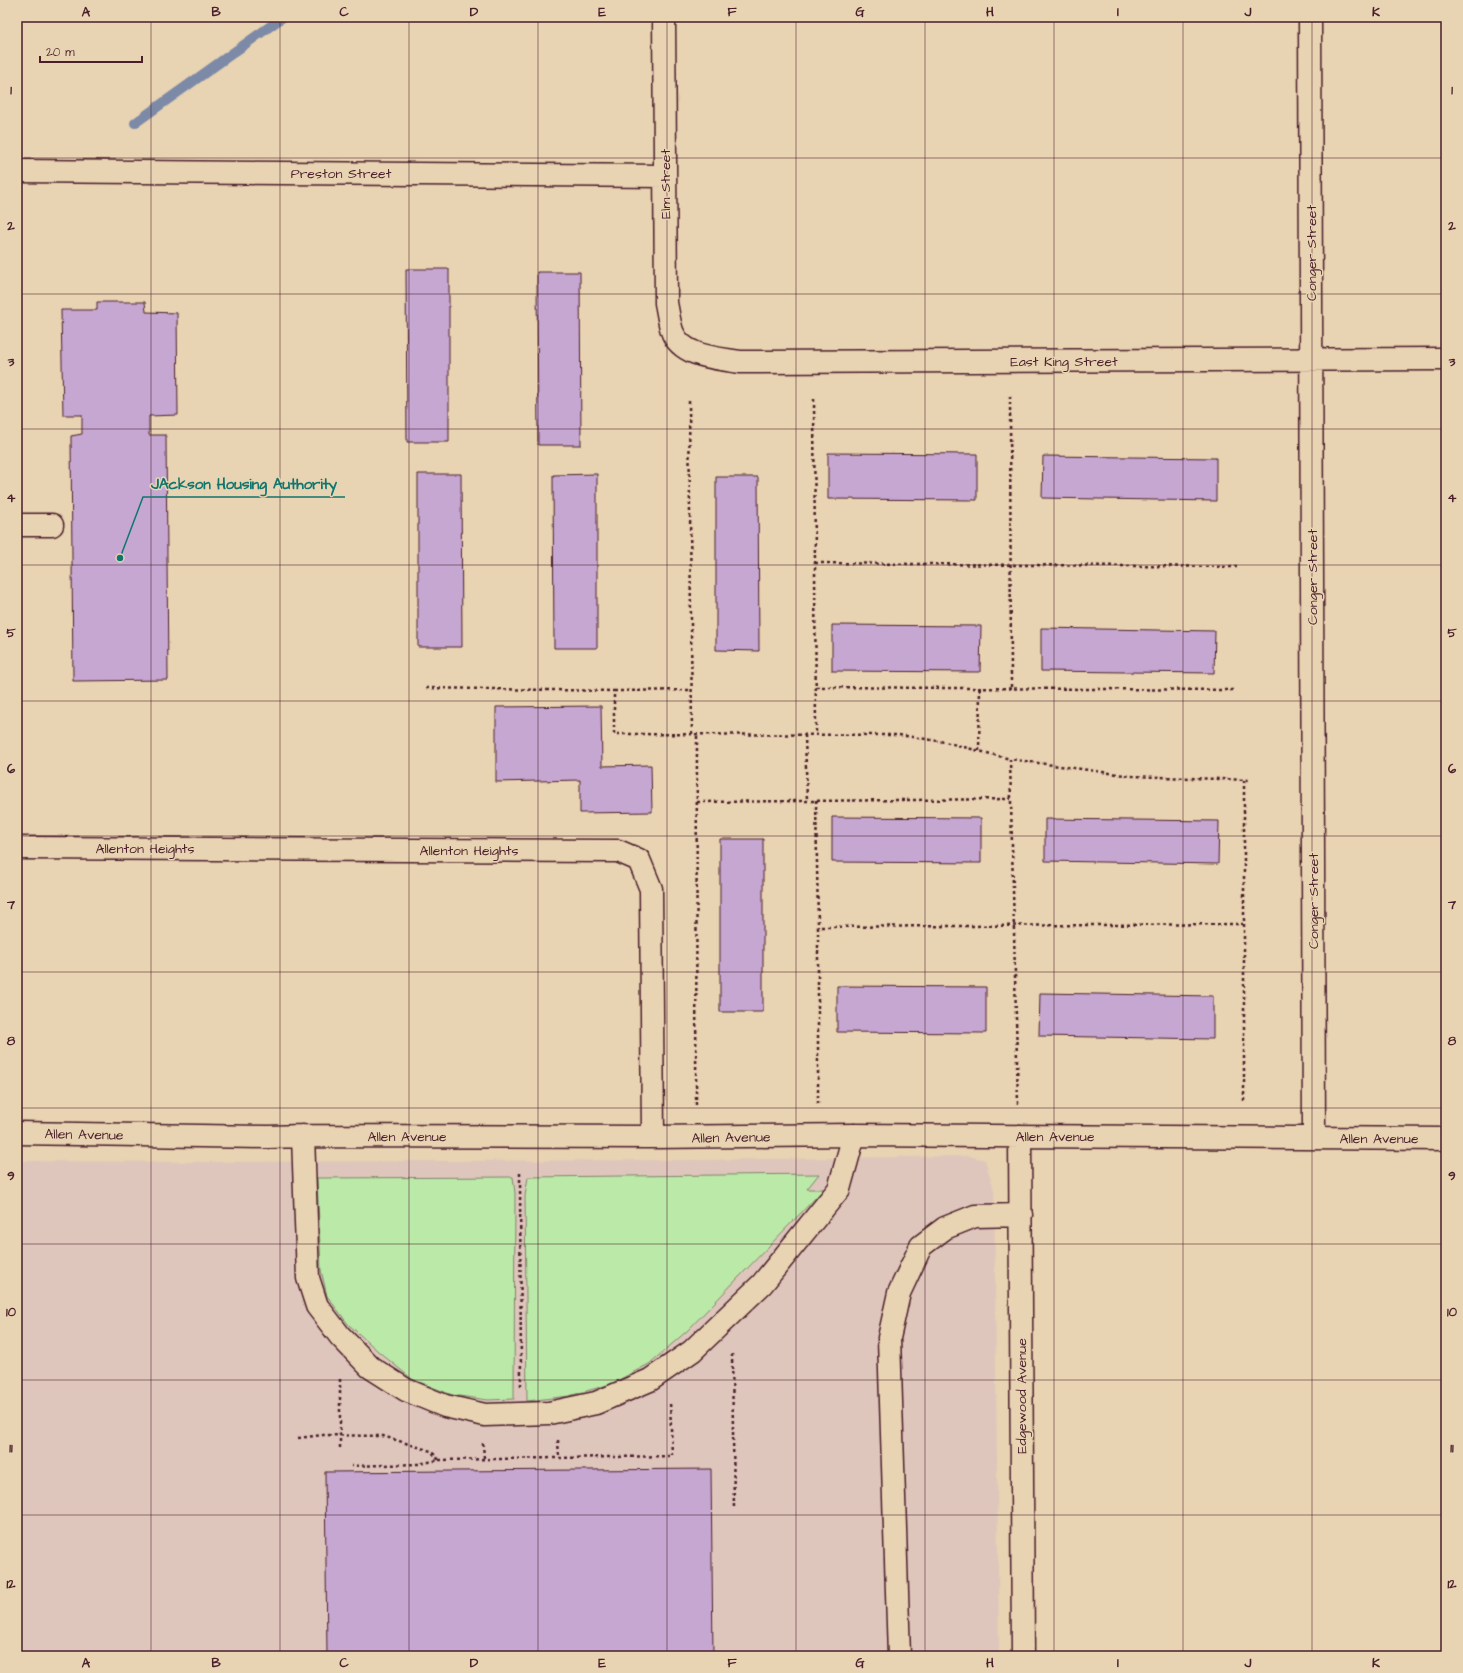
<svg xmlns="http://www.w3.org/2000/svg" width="1463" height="1673" font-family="'Architects Daughter',sans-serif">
  <rect width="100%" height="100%" fill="#e8d3b2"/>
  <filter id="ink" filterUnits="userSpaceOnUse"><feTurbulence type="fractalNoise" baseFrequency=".025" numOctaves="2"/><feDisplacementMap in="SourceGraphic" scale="8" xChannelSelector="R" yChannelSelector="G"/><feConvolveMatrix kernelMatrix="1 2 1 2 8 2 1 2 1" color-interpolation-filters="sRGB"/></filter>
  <g filter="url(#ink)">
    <path fill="#dec6bc" d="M969 1156 985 1160 994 1190 999 1656H17V1161L191 1162 702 1160Z"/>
    <path fill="#bbe9a8" stroke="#82846a" d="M819 1174 807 1189H824L687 1331 649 1364 611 1384 569 1396 527 1401 525 1196 528 1177Z
      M513 1177 515 1193 514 1399 488 1400 452 1395 412 1379 379 1352 348 1324 327 1296 321 1270 317 1178Z"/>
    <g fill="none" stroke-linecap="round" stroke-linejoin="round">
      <path stroke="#7b8aa7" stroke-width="10" d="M135 123 283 17"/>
    </g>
    <path fill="#c6a7d2" stroke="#4a1f2b" d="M406 269H449V442H407Z
      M537 272H580L581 445H538Z
      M97 302H145L146 312 177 313 178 415 149 416V435H166L168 680 73 681 71 436 82 434V415H63L61 310H97Z
      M828 453 977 454V500L828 499Z
      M1043 456 1216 458V501L1042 498Z
      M418 474H461L462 647H418Z
      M597 474V648H554L553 475Z
      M716 477H758L759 651 716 650Z
      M832 625 981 626 980 672 832 671Z
      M1041 628 1215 631 1214 673 1041 671Z
      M601 706 602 766 651 765 652 812 580 813V780L496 782V707Z
      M832 817 981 818V863L832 862Z
      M1045 819 1219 821 1218 864 1045 861Z
      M720 839H763V1012H720Z
      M837 986 986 987V1033L837 1032Z
      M1040 993 1213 996V1039L1039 1036Z
      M711 1469 713 1656H327L325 1472Z"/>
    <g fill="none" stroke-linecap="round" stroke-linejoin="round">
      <defs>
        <path id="minor" d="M664 17 666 303C668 312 669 322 672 331 681 357 717 358 740 362L1446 359
          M1310 17 1314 1138
          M17 171 665 176
          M17 525H52
          M17 848 618 851 639 860 651 889 653 1137
          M17 1133 268 1137 303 1136 653 1137 854 1135 1446 1139
          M303 1136 308 1278 317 1306 340 1336 370 1367 406 1390 445 1406 485 1415 549 1413 596 1403 650 1380 692 1351 762 1284 839 1189 854 1135
          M1020 1136 1023 1656
          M899 1656 889 1338 899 1293 921 1246 945 1228 975 1216 1021 1215"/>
      </defs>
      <use href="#minor" stroke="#4a1f2b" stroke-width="25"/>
      <path stroke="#4a1f2b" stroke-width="2.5" stroke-dasharray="3 3" stroke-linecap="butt" d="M1010 396 1011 689
        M814 399 816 735
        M689 401 692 735
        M815 563 1237 567
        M816 687 1233 690
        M426 688 614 691V734L899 735 945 742 1010 759
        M614 691 692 690
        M805 735 807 801
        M979 751 980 689
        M1244 780V1103
        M816 800 818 927
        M697 802 1011 799
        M818 1104V927L1243 924
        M1018 1104 1010 759 1131 776 1250 780
        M696 1105 697 735
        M520 1173 521 1386
        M732 1354 734 1510
        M340 1379V1451
        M298 1438 323 1435 383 1436 431 1451 439 1460 418 1464 351 1466
        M558 1440 559 1458
        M483 1443 484 1459
        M439 1460 672 1456 670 1401"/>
      <use href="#minor" stroke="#e8d3b2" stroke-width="22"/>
    </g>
  </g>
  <path fill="none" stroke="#4a1f2b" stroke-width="1" stroke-opacity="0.55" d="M151 17V1656M280 17V1656M409 17V1656M538 17V1656M667 17V1656M796 17V1656M925 17V1656M1054 17V1656M1183 17V1656M1312 17V1656M17 158H1446M17 294H1446M17 429H1446M17 565H1446M17 701H1446M17 836H1446M17 972H1446M17 1108H1446M17 1244H1446M17 1380H1446M17 1515H1446"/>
  <g text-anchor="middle" stroke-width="3" stroke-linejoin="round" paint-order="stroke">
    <g font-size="14" fill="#4a1f2b" stroke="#e8d3b2">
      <text x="341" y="178">Preston Street</text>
      <text transform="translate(665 184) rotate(-90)" y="5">Elm Street</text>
      <text transform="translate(1311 253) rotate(-90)" y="5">Conger Street</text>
      <text x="1064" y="366">East King Street</text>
      <text transform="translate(1312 577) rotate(-90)" y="5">Conger Street</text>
      <text x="145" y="853">Allenton Heights</text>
      <text x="469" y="855">Allenton Heights</text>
      <text transform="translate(1313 901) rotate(-90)" y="5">Conger Street</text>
      <text transform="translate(84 1134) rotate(1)" y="5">Allen Avenue</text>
      <text x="407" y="1141">Allen Avenue</text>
      <text x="1055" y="1141">Allen Avenue</text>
      <text transform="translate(731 1137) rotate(-1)" y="5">Allen Avenue</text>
      <text x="1379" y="1143">Allen Avenue</text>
      <text transform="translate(1021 1396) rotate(-90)" y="5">Edgewood Avenue</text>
    </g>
  </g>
  <path fill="none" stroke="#0f766e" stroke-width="1.5" d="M120 558L143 497H345"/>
  <circle fill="#0f766e" stroke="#e8d3b2" stroke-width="1.5" cx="120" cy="558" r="4"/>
  <g font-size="15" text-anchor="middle" font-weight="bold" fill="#0f766e" stroke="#e8d3b2" stroke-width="3" stroke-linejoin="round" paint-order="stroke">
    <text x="244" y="489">JAckson Housing Authority</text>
  </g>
  <rect width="1463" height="1673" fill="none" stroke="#e8d3b2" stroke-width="44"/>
  <path d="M40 56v6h102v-6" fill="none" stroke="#4a1f2b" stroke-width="2"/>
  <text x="46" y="56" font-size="12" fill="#4a1f2b" stroke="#e8d3b2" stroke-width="3" paint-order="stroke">20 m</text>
  <rect x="22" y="22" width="1419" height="1629" fill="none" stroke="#4a1f2b" stroke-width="1.5"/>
  <g font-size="13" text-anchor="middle" font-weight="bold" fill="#4a1f2b">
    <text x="86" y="16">A</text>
    <text x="216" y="16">B</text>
    <text x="344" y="16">C</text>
    <text x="474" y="16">D</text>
    <text x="602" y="16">E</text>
    <text x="732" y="16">F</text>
    <text x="860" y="16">G</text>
    <text x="990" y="16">H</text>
    <text x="1118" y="16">I</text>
    <text x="1248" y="16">J</text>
    <text x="1376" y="16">K</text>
    <text x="11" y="94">1</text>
    <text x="1452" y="94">1</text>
    <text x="11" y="230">2</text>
    <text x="1452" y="230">2</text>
    <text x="11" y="366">3</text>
    <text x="1452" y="366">3</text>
    <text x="11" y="502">4</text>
    <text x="1452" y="502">4</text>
    <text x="11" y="637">5</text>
    <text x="1452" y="637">5</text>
    <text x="11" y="773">6</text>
    <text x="1452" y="773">6</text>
    <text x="11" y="909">7</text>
    <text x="1452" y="909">7</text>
    <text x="11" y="1045">8</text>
    <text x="1452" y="1045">8</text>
    <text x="11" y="1180">9</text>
    <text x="1452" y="1180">9</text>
    <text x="11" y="1316">10</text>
    <text x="1452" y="1316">10</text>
    <text x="11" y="1452">11</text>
    <text x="1452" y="1452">11</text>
    <text x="11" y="1588">12</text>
    <text x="1452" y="1588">12</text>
    <text x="86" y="1667">A</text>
    <text x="216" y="1667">B</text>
    <text x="344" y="1667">C</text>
    <text x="474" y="1667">D</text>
    <text x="602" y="1667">E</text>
    <text x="732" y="1667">F</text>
    <text x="860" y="1667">G</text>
    <text x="990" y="1667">H</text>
    <text x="1118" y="1667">I</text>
    <text x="1248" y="1667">J</text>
    <text x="1376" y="1667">K</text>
  </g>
</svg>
